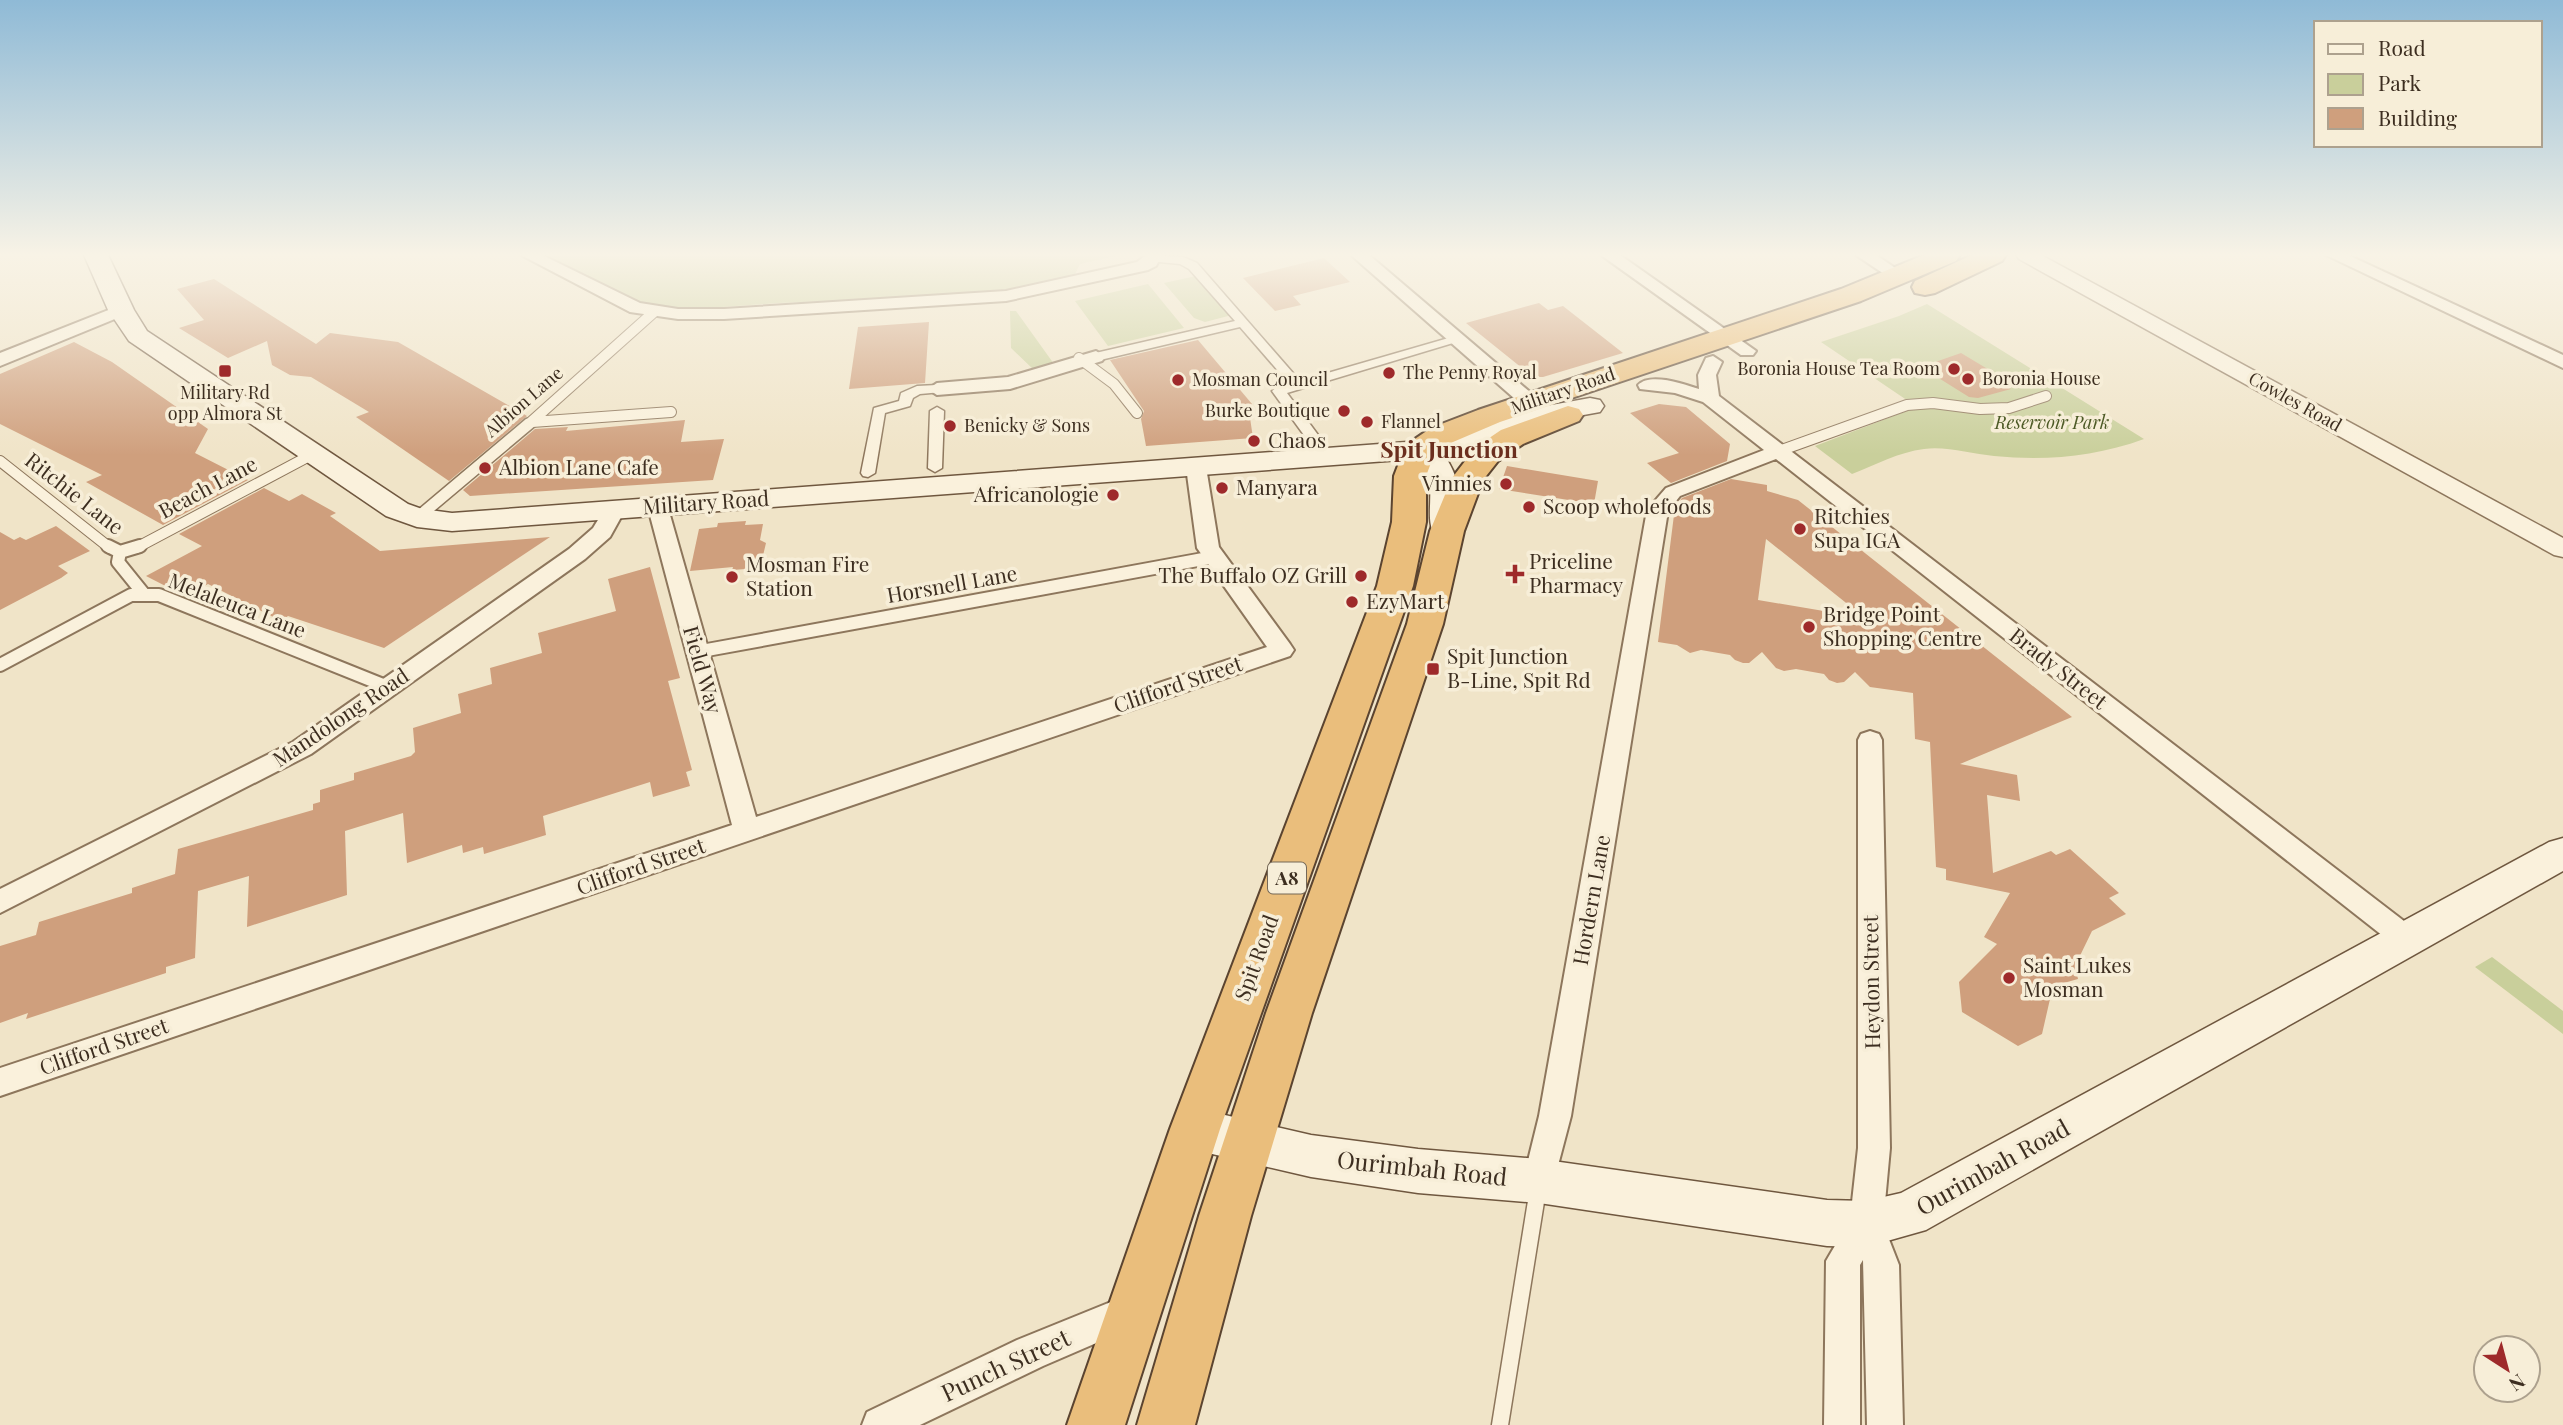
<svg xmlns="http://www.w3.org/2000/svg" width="2563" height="1425" font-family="'Playfair Display',serif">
  <rect width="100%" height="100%" fill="#f0e4c8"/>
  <path fill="#c9cf9b" d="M527 255H1120L1080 264 1073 278 1011 291 975 295 778 303 639 313Z
    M1196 276 1232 315 1205 322 1194 318 1164 283Z
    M1148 284 1184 328 1108 346 1075 301Z
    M1927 304 2144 439C2095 457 2045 461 1994 456 1971 454 1947 446 1924 449 1899 452 1875 465 1852 474L1815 446 1917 407 1821 342 1899 316Z
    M1010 311H1016L1054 364 1035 371 1011 348Z
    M2492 957 2563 1011V1034L2475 967Z"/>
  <path fill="#cf9f7d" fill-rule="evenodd" d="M1324 258 1350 282 1293 296 1301 305 1275 311 1243 278Z
    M214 279 316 344 330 333 398 342 527 416 449 481 356 417 369 412 311 377 290 375 272 365 267 341 228 358 179 328 204 320 177 289Z
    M1539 303 1548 310 1563 306 1623 353 1543 377H1533L1466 323Z
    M929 322 925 383 849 389 858 327Z
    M1198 340 1252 404 1249 411 1253 438 1146 446 1141 419 1144 411 1110 360Z
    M74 342 112 362 208 429 195 453 248 480 163 525 86 482 102 475 0 424V374Z
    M1961 353 1996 374 1990 376 2011 389 1978 398 1969 397 1921 367Z
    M1659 404 1686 407 1730 444 1727 461 1671 483 1647 463 1679 453 1630 413Z
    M685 420 681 442 724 439 713 480 470 496 463 490 535 429 568 427 566 431Z
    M1507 466 1598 481 1594 504 1499 489Z
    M1731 479 1767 485V491L1798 500 2072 717 1960 764 2017 775 2020 801 1987 795 1993 873 2051 851 2056 855 2070 849 2119 893 2109 898 2126 914 2092 931 2075 966 2078 979 2053 986 2042 1034 2018 1046 1962 1012 1959 982 1997 944 1984 937 2010 893 1946 880V869L1936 867 1930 742 1915 739 1913 693 1870 687 1855 672 1844 682 1837 683 1829 680 1824 674 1796 669 1784 671 1776 668 1762 652 1749 663H1743L1735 660 1730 655 1701 650 1690 653 1677 645 1658 642 1675 507 1682 498ZM1766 539 1865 618 1758 600Z
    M264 488 289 501 302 494 336 513 330 516 380 551 550 537 384 648 288 616 281 621 208 584 185 596 146 576 202 546 179 534Z
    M746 521 745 525 763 524 760 540 766 543 760 568 732 570 733 567 690 571 699 529 717 527 718 523Z
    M56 526 90 551 58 566 68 573 61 578 0 610V532L14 540 20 537 26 540Z
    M650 567 680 678 668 681 692 770 686 772 690 786 653 797 650 782 543 816 546 835 484 854 483 847 463 853 462 845 407 863 403 813 345 831 347 895 247 927 249 876 198 891 195 958 166 967V973L26 1019 28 1013 0 1023V946L36 935 39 922 132 893V888L175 874 178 849 313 810V804L320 802V790L354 780V773L411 756 415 752 413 728 461 713 458 694 492 684 490 668 542 653 538 633 616 611 608 579Z"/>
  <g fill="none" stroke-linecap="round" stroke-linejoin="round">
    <defs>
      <path id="service-far2" d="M1079 358 1114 384 1137 413
        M531 422 654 312
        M532 422 671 412
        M1779 451 1907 405 1933 403 1980 409 2009 408 2046 396
        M0 461 110 548
        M136 548 313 454"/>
      <path id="service-far1" d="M108 546 120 552
        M120 552 140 546
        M120 552 118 562 143 593
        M696 652 1214 557
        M0 665 131 595H159L388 687"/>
      <path id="service" d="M1500 1425 1538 1189"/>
      <path id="pedestrian" d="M1150 255 1183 257 1197 263 1300 381 1452 337 1457 336 1463 340 1287 393 1321 439 1319 442H1309L1272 391 1286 380 1240 327 1096 361 1091 360V354L1235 321 1189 269 1180 264 1149 261 1147 258Z
        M937 385 942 386V392L920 394 913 398 910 406 885 413 875 473 868 477 863 476 861 473 874 408 899 401 901 393 917 386Z
        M937 407 944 411 942 468 935 472 928 468 930 411Z
        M531 418 536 419V425L422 521H412L409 518 412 515 526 419Z"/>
      <path id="minor" d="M521 255H542L640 303 678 309H724L1006 291 1137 262 1146 255H1162L1156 266 1148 270 1006 301 724 319H678L630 312Z
        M1351 255H1369L1537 398 1540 402 1537 406H1523Z
        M1601 255H1620L1756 351 1753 355H1741Z
        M1856 255H1876L1907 276 1899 281 1893 280Z
        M2326 255H2348L2563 355V368Z
        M121 305 130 310 127 314 0 366V353Z
        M1096 351 1105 357 1102 361 1010 389 937 395 928 389 937 383 1008 377Z
        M1713 356 1722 362 1716 375 1719 396 2417 931 2421 939 2417 947 2407 951 2397 947 1776 459 1680 496 1668 511 1571 1116 1551 1192 1539 1196 1527 1192 1523 1181 1539 1116 1647 510 1666 488 1764 450 1703 402 1675 393 1640 389 1638 385C1650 372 1684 384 1699 389L1698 375 1706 358Z
        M1196 461 1203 463 1206 467 1219 547 1290 644 1294 650 1290 656 0 1096V1068L732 825 648 508 651 504H665L668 508 756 817 1267 647 1197 548 1186 467 1189 463Z
        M614 504 621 505 625 510 610 537 585 559 311 754 0 913V889L293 742 569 549 593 528 607 505Z
        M1870 731 1879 734 1882 740 1890 1148 1883 1224 1899 1265 1903 1425H1867L1863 1260 1860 1265V1425H1824L1826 1261 1850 1220 1858 1148V740L1861 734Z
        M1133 1293 1145 1298 1150 1310 1145 1322 1043 1366 920 1425H862L867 1412 1017 1340Z"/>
      <path id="tertiary" d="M2016 255H2041L2563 538V557L2554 555 2019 259Z"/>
      <path id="secondary" d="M84 255H108L134 310 147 331 408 504 422 509 452 513 1420 441 1447 437 1518 411 1590 398 1600 400 1604 406 1600 412 1534 424 1463 450 1443 454C1458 472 1471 518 1458 538L1447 540 1436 538C1420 514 1444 481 1414 459L452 531 417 527 386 516 129 341 108 310Z
        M2563 838V871L1926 1230 1866 1247 1827 1246 1539 1203 1418 1193 1311 1177 1195 1150 1179 1144 1172 1129 1179 1114 1195 1108 1311 1135 1418 1149 1539 1159 1827 1200 1866 1201 1901 1193 2549 842Z"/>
      <path id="trunk" d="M1924 255H1960L1956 261 1861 301 1500 422 1453 442 1434 455 1426 476V522L1413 586 1220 1129 1125 1425H1067L1170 1129 1377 586 1392 522 1394 476 1404 450 1409 443 1431 428 1478 410 1841 289Z
        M1972 255H2006L2002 261 1935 293 1925 295 1915 293 1912 287 1915 281Z
        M1568 406 1579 409 1583 415 1579 421 1523 444 1498 461 1483 480 1464 531 1443 624 1312 1013 1251 1216 1195 1425H1137L1199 1216 1266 1013 1407 624 1430 531 1452 478 1476 447 1501 430Z"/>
    </defs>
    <use href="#service-far2" stroke="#8d765c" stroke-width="12"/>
    <use href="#service-far1" stroke="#8d765c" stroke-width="16"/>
    <use href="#service" stroke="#8d765c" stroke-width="19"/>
    <use href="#pedestrian" stroke="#8d765c" stroke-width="3"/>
    <use href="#minor" stroke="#8d765c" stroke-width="4"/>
    <use href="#tertiary" stroke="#8d765c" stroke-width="3"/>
    <use href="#secondary" stroke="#6f573f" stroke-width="3"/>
    <use href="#trunk" stroke="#5b4430" stroke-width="4"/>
    <use href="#service-far2" stroke="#faf1dc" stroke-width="10"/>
    <use href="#service-far1" stroke="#faf1dc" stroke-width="12"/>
    <use href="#service" stroke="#faf1dc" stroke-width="16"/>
    <use href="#pedestrian" fill="#faf1dc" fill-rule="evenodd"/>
    <use href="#minor" fill="#faf1dc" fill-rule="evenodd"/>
    <use href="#tertiary" fill="#faf1dc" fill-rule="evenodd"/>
    <use href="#secondary" fill="#faf1dc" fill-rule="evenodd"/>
    <use href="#trunk" fill="#eabe7c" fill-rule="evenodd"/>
  </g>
  <linearGradient id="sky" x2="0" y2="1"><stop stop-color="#8fbad6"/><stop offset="0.56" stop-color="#f8f3e6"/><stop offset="1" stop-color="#f8f3e6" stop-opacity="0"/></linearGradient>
  <rect width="2563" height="455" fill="url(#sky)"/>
  <g fill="#9e2a2b" stroke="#f7eed8" stroke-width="2.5">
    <circle cx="1954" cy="369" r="7"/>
    <rect x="218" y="364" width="14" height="14" rx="3.5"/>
    <circle cx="1389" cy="373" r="7"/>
    <circle cx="1968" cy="379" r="7"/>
    <circle cx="1178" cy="380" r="7"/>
    <circle cx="1344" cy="411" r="7"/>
    <circle cx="1367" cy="422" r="7"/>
    <circle cx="950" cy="426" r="7"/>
    <circle cx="1254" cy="441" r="7"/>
    <circle cx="485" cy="468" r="7"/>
    <circle cx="1506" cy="484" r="7"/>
    <circle cx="1222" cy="488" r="7"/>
    <circle cx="1113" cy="495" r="7"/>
    <circle cx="1529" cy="507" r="7"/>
    <circle cx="1800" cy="529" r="7"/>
    <path d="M1511.5 563.5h7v7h7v7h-7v7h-7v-7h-7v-7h7z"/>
    <circle cx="1361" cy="576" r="7"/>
    <circle cx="732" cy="577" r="7"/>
    <circle cx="1352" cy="602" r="7"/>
    <circle cx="1809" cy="627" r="7"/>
    <rect x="1426" y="662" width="14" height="14" rx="3.5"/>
    <circle cx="2009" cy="978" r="7"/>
  </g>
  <g text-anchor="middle" stroke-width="7" stroke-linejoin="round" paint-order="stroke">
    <g font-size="18" fill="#3d2e20" stroke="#f7eed8" text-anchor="start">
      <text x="1940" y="375" text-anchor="end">Boronia House Tea Room</text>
      <text x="1403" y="379">The Penny Royal</text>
      <text x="1982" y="385">Boronia House</text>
      <text x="1192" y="386">Mosman Council</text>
      <text x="225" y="399" text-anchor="middle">Military Rd<tspan x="225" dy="21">opp Almora St</tspan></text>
      <text x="1330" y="417" text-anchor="end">Burke Boutique</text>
      <text x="1381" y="428">Flannel</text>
      <text x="964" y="432">Benicky &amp; Sons</text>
    </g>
    <g font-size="18" fill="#3d2e20" stroke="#f7eed8">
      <text transform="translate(1563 391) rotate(-19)" y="6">Military Road</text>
      <text transform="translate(524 402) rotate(-41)" y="6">Albion Lane</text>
      <text transform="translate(2295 402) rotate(29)" y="6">Cowles Road</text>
    </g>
    <g font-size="18" font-style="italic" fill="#4d5a26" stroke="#f7eed8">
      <text x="2052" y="429">Reservoir Park</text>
    </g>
    <rect fill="#f7eed8" stroke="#756857" stroke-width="2" x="1268" y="862.5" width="38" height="31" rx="5"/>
    <g font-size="19" font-weight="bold" fill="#3d2e20">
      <text x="1287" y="885">A8</text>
    </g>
    <g font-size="21" fill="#3d2e20" stroke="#f7eed8" text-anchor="start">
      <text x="1268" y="448">Chaos</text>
      <text x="499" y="475">Albion Lane Cafe</text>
      <text x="1492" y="491" text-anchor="end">Vinnies</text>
      <text x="1236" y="495">Manyara</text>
      <text x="1099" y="502" text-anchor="end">Africanologie</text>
      <text x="1543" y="514">Scoop wholefoods</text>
      <text x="1814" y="524">Ritchies<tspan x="1814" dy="24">Supa IGA</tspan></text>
      <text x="1529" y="569">Priceline<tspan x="1529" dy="24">Pharmacy</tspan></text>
      <text x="746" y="572">Mosman Fire<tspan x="746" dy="24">Station</tspan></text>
      <text x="1347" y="583" text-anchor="end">The Buffalo OZ Grill</text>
      <text x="1366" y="609">EzyMart</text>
      <text x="1823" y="622">Bridge Point<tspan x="1823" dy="24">Shopping Centre</tspan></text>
      <text x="1447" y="664">Spit Junction<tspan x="1447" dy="24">B-Line, Spit Rd</tspan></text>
      <text x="2023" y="973">Saint Lukes<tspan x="2023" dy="24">Mosman</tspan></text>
    </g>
    <g font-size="21" fill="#3d2e20" stroke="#f7eed8">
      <text transform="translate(208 488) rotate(-28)" y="7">Beach Lane</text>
      <text transform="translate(74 494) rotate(38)" y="7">Ritchie Lane</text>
      <text transform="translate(706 503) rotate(-4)" y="7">Military Road</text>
      <text transform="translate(952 585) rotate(-10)" y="7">Horsnell Lane</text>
      <text transform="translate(237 606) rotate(21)" y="7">Melaleuca Lane</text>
      <text transform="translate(2058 669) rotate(38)" y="7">Brady Street</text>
      <text transform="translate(702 670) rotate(74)" y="7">Field Way</text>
      <text transform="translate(1178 685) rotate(-19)" y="7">Clifford Street</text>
      <text transform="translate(341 718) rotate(-34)" y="7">Mandolong Road</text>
      <text transform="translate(641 867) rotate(-19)" y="7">Clifford Street</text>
      <text transform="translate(1592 900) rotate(-80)" y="7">Hordern Lane</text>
      <text transform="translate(1257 958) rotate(-70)" y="7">Spit Road</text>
      <text transform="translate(1872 982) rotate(-91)" y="7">Heydon Street</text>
      <text transform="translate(104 1047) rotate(-19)" y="7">Clifford Street</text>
    </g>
    <g font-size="23" font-weight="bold" fill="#6b2e1e" stroke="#f7eed8">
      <text x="1449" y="458">Spit Junction</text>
    </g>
    <g font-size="24" fill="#3d2e20" stroke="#f7eed8">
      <text transform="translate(1993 1168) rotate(-29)" y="8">Ourimbah Road</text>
      <text transform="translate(1422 1169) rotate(6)" y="8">Ourimbah Road</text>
      <text transform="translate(1006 1366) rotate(-25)" y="8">Punch Street</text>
    </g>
  </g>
  <rect x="2314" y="21" width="228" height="126" fill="#f7eed8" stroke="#ada18e" stroke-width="2"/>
  <rect x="2328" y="44" width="35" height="10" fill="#faf1dc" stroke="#ada18e" stroke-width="2"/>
  <text x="2378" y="56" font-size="21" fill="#3d2e20">Road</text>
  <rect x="2328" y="74" width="35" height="21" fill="#c9cf9b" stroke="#ada18e" stroke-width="2"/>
  <text x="2378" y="91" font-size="21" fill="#3d2e20">Park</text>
  <rect x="2328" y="108" width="35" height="21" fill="#cf9f7d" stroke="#ada18e" stroke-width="2"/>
  <text x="2378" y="126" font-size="21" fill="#3d2e20">Building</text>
  <g transform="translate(2507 1369) rotate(144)"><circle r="33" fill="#f7eed8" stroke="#ada18e" stroke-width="2"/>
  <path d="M0-5L12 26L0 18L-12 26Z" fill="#9e2a2b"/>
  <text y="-10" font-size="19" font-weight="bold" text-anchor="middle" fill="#3d2e20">N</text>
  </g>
</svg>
